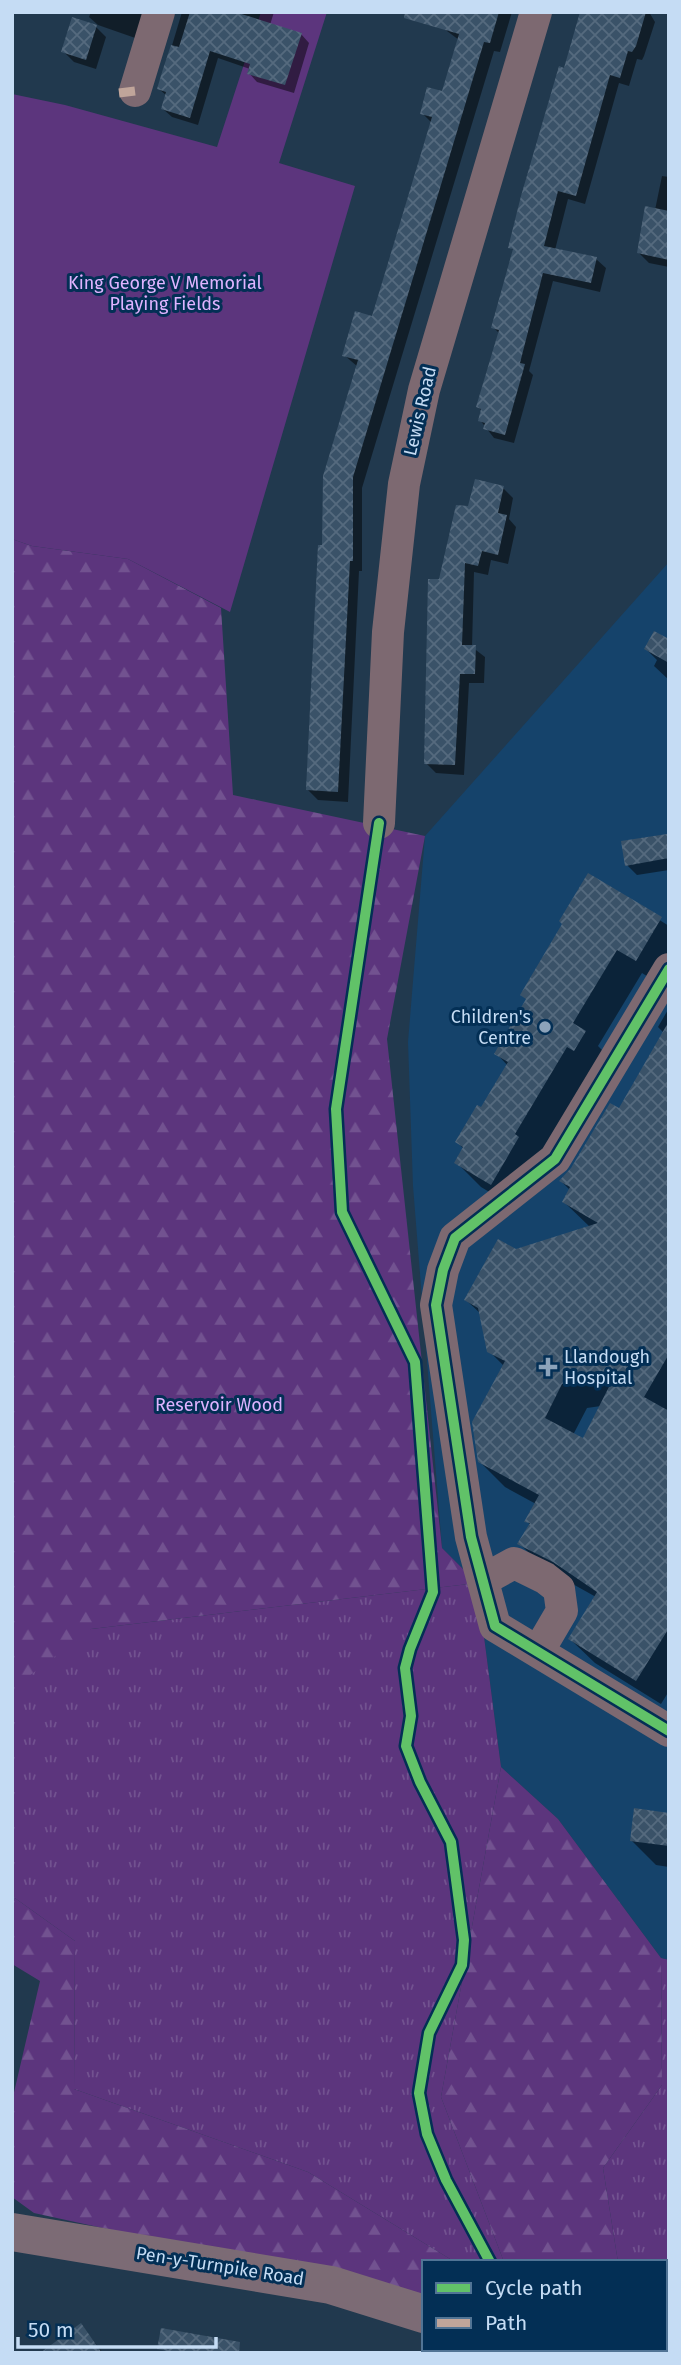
<svg xmlns="http://www.w3.org/2000/svg" width="681" height="2365" font-family="'Fira Sans',sans-serif">
  <defs>
    <pattern id="grass-tufts" width="24" height="20" patternUnits="userSpaceOnUse" patternTransform="scale(1.75)"><rect width="24" height="20" fill="#5c357d"/><path d="M3 7l-1-3M5 7V3M7 7l1-3M15 17l-1-3M17 17v-4M19 17l1-3" fill="none" stroke="#725290"/></pattern>
    <pattern id="forest-firs" width="22" height="20" patternUnits="userSpaceOnUse" patternTransform="scale(1.75)"><rect width="22" height="20" fill="#5c357d"/><path d="M5 1l3.5 6h-7zM16 11l3.5 6h-7z" fill="#725290"/></pattern>
    <pattern id="building-cross-hatch" width="8" height="8" patternUnits="userSpaceOnUse" patternTransform="scale(1.75)"><rect width="8" height="8" fill="#3a5268"/><path d="M0 0l8 8M0 8l8-8" fill="none" stroke="#556a7e"/></pattern>
  </defs>
  <rect width="100%" height="100%" fill="#21394e"/>
  <path fill="#15436b" d="M669 562V1960L661 1958 558 1819 501 1767 477 1583 442 1548 413 1186 408 1042 425 836Z"/>
  <path fill="url(#grass-tufts)" d="M477 1583 501 1767 441 2097 504 2262H455L308 2172 74 2089 75 1941 12 1896V1686L83 1630Z
    M661 1958 669 1960V2353H641L640 2349H665V2262H618L603 2168 662 2085Z"/>
  <path fill="url(#forest-firs)" d="M12 539 32 546 128 559 221 608 233 795 425 836 387 1039 442 1548 477 1583 91 1629 12 1689Z
    M501 1767 558 1819 661 1958 662 2085 603 2168 618 2262H504L441 2097Z
    M12 1896 75 1941 74 2089 308 2172 455 2262H424V2298L34 2213 12 2197V2101L40 1981 12 1964Z
    M555 2349H640L641 2353H562Z"/>
  <path fill="#5c357d" d="M261 12H327L279 163 355 186 230 612 128 559 32 546 12 539V94L65 105 217 147Z"/>
  <path fill="#0007" fill-rule="evenodd" d="M91 12H150L141 40 98 25 89 17Z
    M182 12H274L270 25 301 34 309 43 294 93 257 82 249 73 250 69 218 58 198 125 172 117 163 109 167 96 159 89Z
    M448 12H512L500 52 494 51 362 488V571H359L348 802 318 800 308 790 324 546 358 367 344 355 373 318 432 123 422 113 443 93 459 40 443 28Z
    M582 12H649L655 22 644 56 642 60 637 59 629 86 619 83 585 204 568 199 555 250 596 259 606 268 600 292 553 281 529 371 533 375 514 443 494 438 480 420 482 411 478 407 500 334 493 327 515 251 510 247Z
    M96 27 106 37 96 69 74 62 63 51Z
    M662 176 669 177V267L649 263 639 253 655 210Z
    M503 488 513 498 509 519 516 527 508 564 491 560 488 575 474 572 472 647 485 657 484 683H469L464 775 436 773 426 763 440 581 469 508Z
    M669 641V680L654 666 657 660 646 649Z
    M666 836 669 870 637 875 627 865Z
    M588 875 669 926V972L661 985 642 973 598 1046 609 1057 516 1208 481 1187 456 1162 464 1149 457 1142 481 1110 508 1066 496 1053 528 1001Z
    M669 1008V1691L661 1704 595 1663 570 1639 596 1597 544 1568 520 1544 531 1526 527 1521 536 1504 505 1487 480 1462 504 1366 489 1351 482 1315 466 1300 515 1251 590 1227 564 1202 570 1190 561 1181 619 1111 664 1033 658 1027ZM601 1406 584 1440 573 1435 587 1408Z
    M669 1814V1867L656 1865 632 1841Z
    M81 2325 103 2353H58Z"/>
  <path fill="url(#building-cross-hatch)" fill-rule="evenodd" d="M190 12H235L302 33 285 85 247 74 250 64 210 51 190 118 161 109 166 92 157 89 163 69 171 45 179 47Z
    M405 12H499L490 43 484 42 353 477V561H350L338 792 306 790 318 545H322L323 476 358 360 342 356 355 311 372 316 432 117 420 114 427 87 442 91 459 34 404 18Z
    M580 12H646L636 46 632 52 628 51 620 78 610 75 576 196 558 191 544 246 597 257 591 283 543 273 520 363 525 364 505 435 483 429 485 423 478 421 481 409 476 407 499 330 491 328 513 249 508 248 521 196 559 66 564 68Z
    M72 17 97 25 86 60 61 52Z
    M645 206 669 211V260L637 253Z
    M475 479 504 486 498 513 507 515 498 555 482 551 478 566 465 563 462 645H476L475 674H460L455 765 424 764 428 579H439L456 505 468 506Z
    M654 631 669 639V663L644 649Z
    M667 834 669 858 625 866 621 841Z
    M588 873 662 917 636 961 617 950 573 1023 586 1031 574 1051 567 1047 515 1134 519 1137 491 1185 454 1163 463 1147 455 1142 477 1105 481 1107 508 1062 494 1054 526 999 520 995 562 924 559 921Z
    M669 1021V1354L644 1397 669 1411V1628L636 1681 568 1639 597 1592 553 1562 517 1544 530 1523 524 1522 539 1495 478 1462 472 1422 505 1361 487 1352 478 1308 464 1300 498 1239 516 1249 598 1223 562 1202 570 1187 559 1181 571 1168 610 1103 619 1108ZM615 1375 583 1438 545 1418 562 1384Z
    M634 1808 669 1813V1846L630 1841Z
    M81 2323 102 2353H40Z
    M161 2328 240 2342 239 2353H178L157 2349Z"/>
  <g fill="none" stroke-linecap="round" stroke-linejoin="round">
    <path stroke="#7d6971" stroke-width="32" d="M135 91 159 12
      M379 823 388 632 404 484 424 390 536 12
      M669 969 555 1159 455 1238 443 1270 436 1305 471 1537 495 1626 669 1731
      M483 1580 514 1563 545 1578 559 1589 562 1611 538 1652"/>
    <path stroke="#7c6b75" stroke-width="38" d="M12 2232 331 2285 424 2314
      M516 2349 523 2353"/>
    <path stroke="#c0a59a" stroke-width="9" stroke-dasharray="18 9" stroke-linecap="butt" d="M119 93 135 91"/>
    <defs>
      <path id="cycleway" d="M379 823 336 1109 342 1212 415 1362 433 1592 410 1649 405 1668 411 1716 406 1746 420 1782 451 1842 464 1940 462 1965 429 2033 419 2093 427 2134 446 2180 490 2262
        M669 969 555 1159 455 1238 443 1270 436 1305 471 1537 495 1626 669 1731"/>
    </defs>
    <use href="#cycleway" stroke="#032f55" stroke-width="15"/>
    <use href="#cycleway" stroke="#61c268" stroke-width="10"/>
  </g>
  <g fill="#8ca3ba" stroke="#032f55" stroke-width="2.5">
    <circle cx="545" cy="1027" r="7"/>
    <path d="M544.5 1356.5h7v7h7v7h-7v7h-7v-7h-7v-7h7z"/>
  </g>
  <g text-anchor="middle" stroke-width="6" stroke-linejoin="round" paint-order="stroke">
    <g font-size="18" fill="#dfb3ff" stroke="#032f55">
      <text x="165" y="289">King George V Memorial<tspan x="165" dy="21">Playing Fields</tspan></text>
      <text x="219" y="1411">Reservoir Wood</text>
    </g>
    <g font-size="18" fill="#c5dcf4" stroke="#032f55">
      <text transform="translate(420 411) rotate(-77)" y="6">Lewis Road</text>
      <text transform="translate(220 2266) rotate(9)" y="6">Pen-y-Turnpike Road</text>
    </g>
    <g font-size="18" fill="#c5dcf4" stroke="#032f55" text-anchor="end">
      <text x="531" y="1023">Children's<tspan x="531" dy="21">Centre</tspan></text>
      <text x="564" y="1363" text-anchor="start">Llandough<tspan x="564" dy="21">Hospital</tspan></text>
    </g>
  </g>
  <rect width="681" height="2365" fill="none" stroke="#c5dcf4" stroke-width="28"/>
  <rect x="422" y="2260" width="245" height="91" fill="#032f55" stroke="#517495" stroke-width="2"/>
  <rect x="436" y="2283" width="35" height="10" fill="#61c268" stroke="#517495" stroke-width="2"/>
  <text x="485" y="2295" font-size="21" fill="#c5dcf4">Cycle path</text>
  <rect x="436" y="2318" width="35" height="10" fill="#c0a59a" stroke="#517495" stroke-width="2"/>
  <text x="485" y="2330" font-size="21" fill="#c5dcf4">Path</text>
  <path d="M18 2337v10h198v-10" fill="none" stroke="#c5dcf4" stroke-width="3.5"/>
  <text x="28" y="2337" font-size="21" fill="#c5dcf4" stroke="#032f55" stroke-width="5" paint-order="stroke">50 m</text>
</svg>
